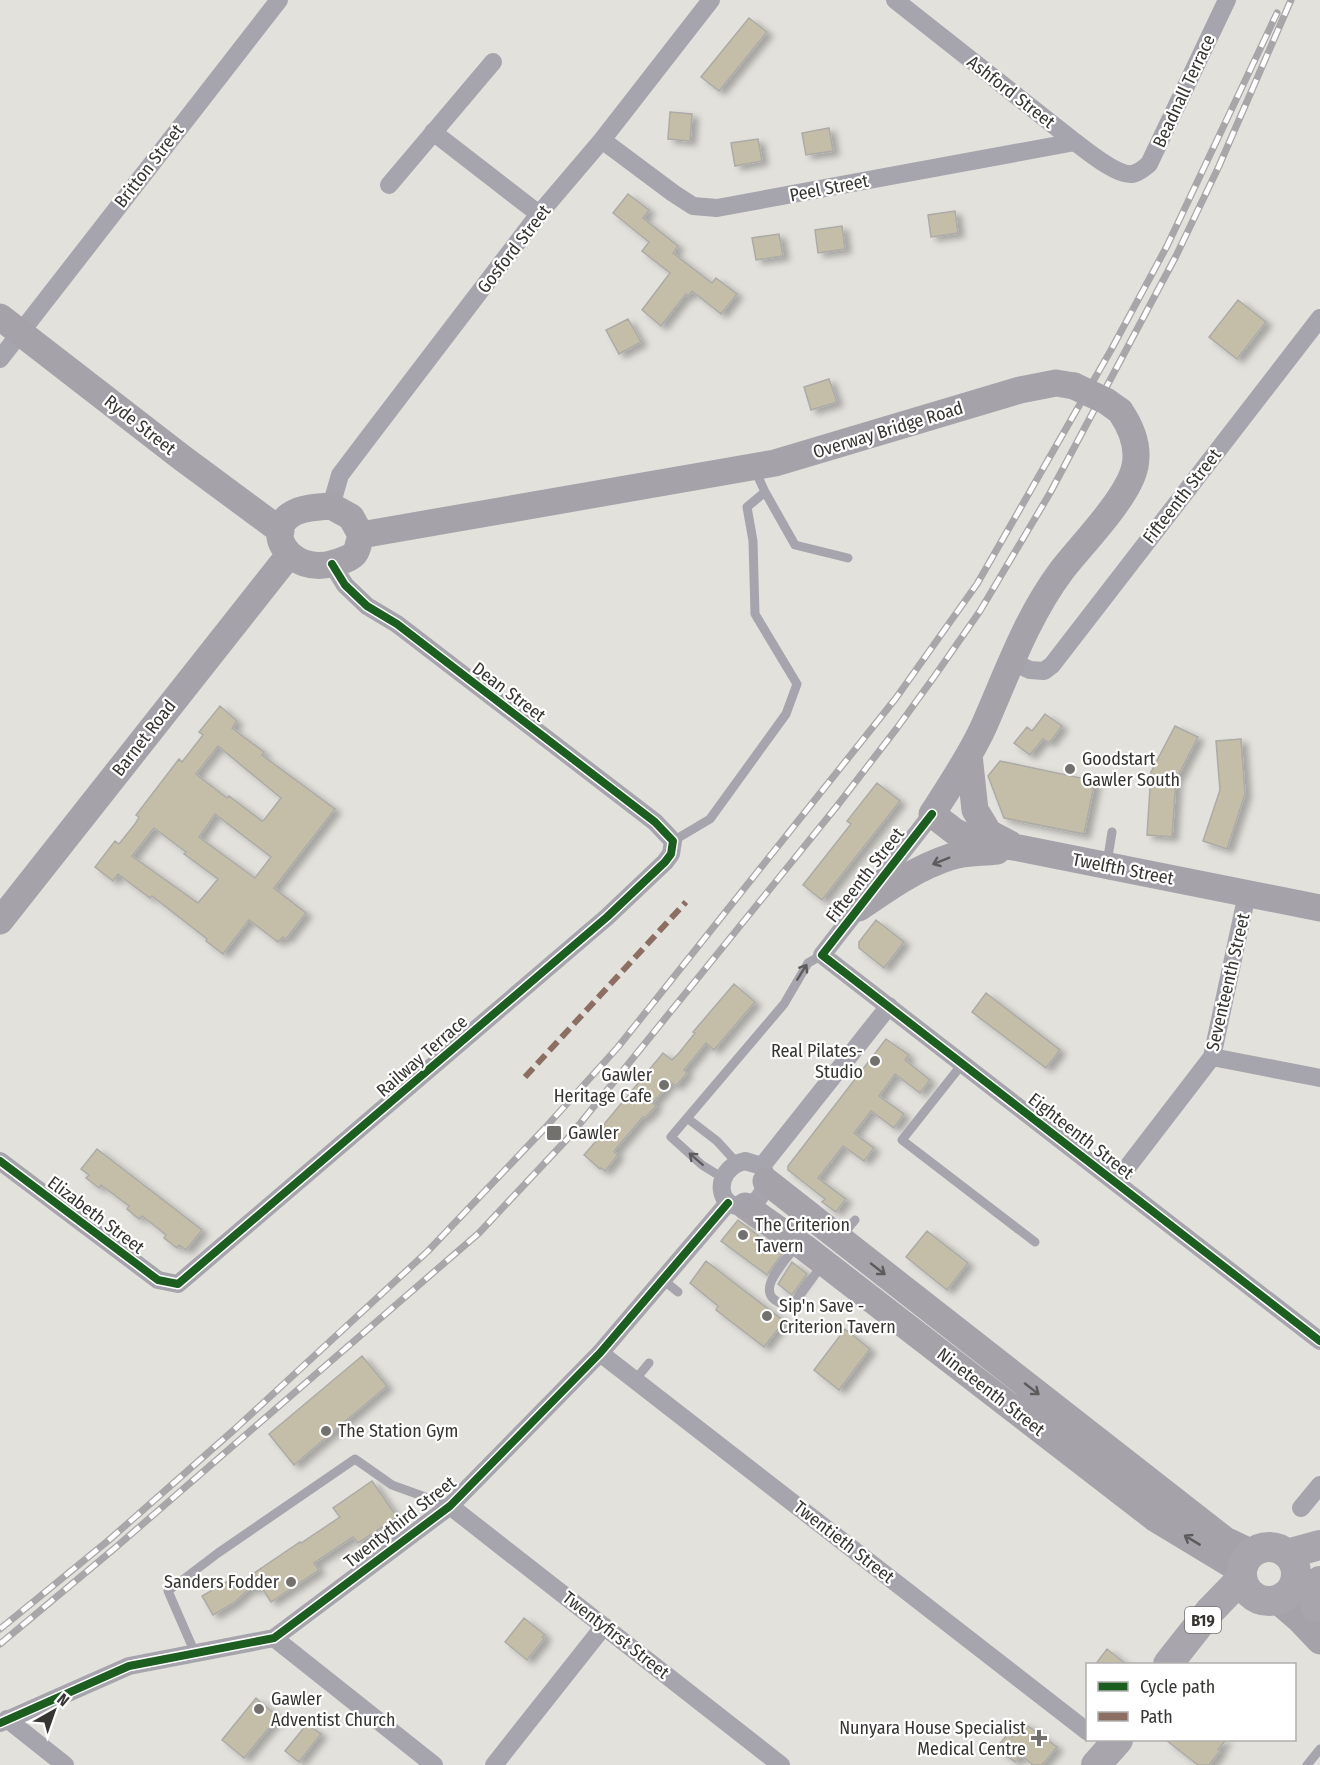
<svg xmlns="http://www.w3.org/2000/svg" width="1320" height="1765" font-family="'Fira Sans Condensed',sans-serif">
  <defs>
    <filter id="shadow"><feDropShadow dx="6" dy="4" stdDeviation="3" flood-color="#0004"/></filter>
  </defs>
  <rect width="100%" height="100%" fill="#e2e1dc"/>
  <path fill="#c4bea8" stroke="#acaba7" stroke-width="1.5" fill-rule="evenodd" filter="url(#shadow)" d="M749 18 767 32 719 91 701 77Z
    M670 112 692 114 690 141 668 139Z
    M829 128 833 151 806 155 802 133Z
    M758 139 762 161 735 166 731 143Z
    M628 194 649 210 643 218 678 246 673 253 712 283 716 278 737 294 721 314 692 291 688 296 686 294 661 326 642 310 670 273 642 251 649 242 613 213Z
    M955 211 958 233 931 237 928 215Z
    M842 226 845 249 818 253 815 230Z
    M779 234 783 256 756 260 752 238Z
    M1238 300 1266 322 1237 359 1209 337Z
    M628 319 641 342 619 354 606 330Z
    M829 379 837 402 811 410 804 387Z
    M220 706 237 721 232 728 264 752 262 755 335 809 274 888 306 913 286 939 283 937 278 942 249 920 223 954 206 941 207 939 152 896 150 898 118 874 113 881 95 867 115 841 119 844 135 824 139 817 136 815 179 759 182 762 203 735 199 732ZM218 746 281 798 264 820 262 821 229 796 227 798 196 774ZM215 814 271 857 255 878 199 837ZM154 828 186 852 184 854 218 879 198 903 132 856Z
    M1045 714 1062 726 1049 743 1043 739 1030 755 1014 743 1027 727 1032 731Z
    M1175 726 1198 737 1176 780 1172 837 1147 835 1151 772Z
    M1241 739 1245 794 1227 849 1203 841 1220 790 1216 741Z
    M1000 761 1095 781 1084 834 1004 818 988 776Z
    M877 783 900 801 822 900 803 885 851 824 847 821Z
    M876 920 904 942 884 968 859 948V942Z
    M734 984 755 1002 714 1050 706 1043 684 1070 687 1073 676 1086 671 1082 653 1103 656 1106 645 1118 643 1117 615 1150 614 1152 618 1155 605 1171 601 1168 600 1169 584 1155 604 1132 600 1129 663 1053 672 1060 679 1053 695 1033 693 1032Z
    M986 993 1060 1050 1046 1068 972 1012Z
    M886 1039 909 1055 905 1060 930 1080 920 1093 895 1074 879 1096 904 1114 894 1128 871 1111 854 1133 874 1148 864 1161 843 1146 818 1178 846 1199 836 1212 822 1202 825 1199 788 1170V1166Z
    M97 1149 202 1230 186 1250 179 1245 177 1248 164 1238 166 1235 155 1226 142 1216 139 1219 127 1209 129 1206 101 1185 99 1188 86 1178 89 1175 81 1169Z
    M738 1220 782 1254 767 1275 721 1241Z
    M927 1231 968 1263 947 1290 906 1257Z
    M706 1261 784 1321 764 1347 716 1310 718 1306 690 1283Z
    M792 1262 807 1274 792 1295 778 1284Z
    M845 1329 870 1349 839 1390 814 1370Z
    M362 1356 387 1386 294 1465 269 1434Z
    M372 1481 397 1517 358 1543 353 1537 314 1563 319 1570 271 1602 262 1588 249 1589 235 1602 213 1615 202 1596 228 1581 232 1588 300 1542 301 1543 340 1517 333 1508Z
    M524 1618 545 1635 542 1637 544 1639 527 1660 505 1642Z
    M1107 1649 1127 1665H1095Z
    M256 1698 278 1717 244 1758 222 1740Z
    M1024 1723 1057 1747 1042 1765H1033L1021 1755 1015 1762 996 1748 1008 1734 1012 1737Z
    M307 1724 321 1734 299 1762 285 1751Z
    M1166 1740H1226L1218 1749 1220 1751 1209 1765H1198Z"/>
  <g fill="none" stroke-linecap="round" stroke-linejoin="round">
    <path stroke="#a6a4ac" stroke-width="9" d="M765 492 795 545 848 558
      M673 841 710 819 786 714 797 684 755 614 753 541 747 507 765 492 754 468
      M1107 863 1112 832
      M963 1063 902 1140 1035 1242
      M687 1118 717 1141 737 1163
      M723 1178 702 1165 671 1137 784 1004 808 963 822 955
      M841 1237 855 1220
      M797 1245C782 1265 746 1299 792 1306L822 1265
      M662 1279 678 1292
      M635 1380 649 1363
      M195 1653 168 1591 218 1553 355 1459 392 1485 450 1506
      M1307 1765 1320 1749"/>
    <path stroke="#a6a4ac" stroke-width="18" d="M895 0 1075 142C1087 151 1117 176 1132 174 1139 173 1144 168 1149 164L1227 0
      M433 132 539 214
      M602 140 673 193 693 206 717 208 1075 142
      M389 185 493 62
      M0 359 279 0
      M331 506 340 475 368 438 539 214 602 140 711 0
      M1010 661 1030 670 1044 671 1052 665 1320 318
      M932 814 822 955 1320 1341
      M1212 1057 1320 1078
      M0 1161 158 1280 178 1284 607 917 665 862 671 854 673 841 655 822 397 624 367 606 345 585 332 564
      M745 1161 762 1166C767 1174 767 1185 762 1193 759 1199 754 1203 748 1205 716 1214 711 1169 745 1161Z
      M762 1166 889 1006
      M1116 1182 1212 1057 1247 894
      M600 1353 1088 1732
      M450 1506 781 1765
      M1301 1508 1320 1485
      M274 1638 434 1765
      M7 1719 65 1765
      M0 1723 129 1666 274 1638 450 1506 600 1353 728 1203
      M494 1765 604 1626"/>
    <path stroke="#a6a2aa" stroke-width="27" d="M0 317 181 457 281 531
      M1120 411C1131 427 1139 446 1135 466 1129 497 1082 544 1062 570 1026 618 1007 674 983 728 969 758 950 786 932 814L954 831 973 841 1019 848 1320 908
      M331 506 351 517 361 535C359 541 358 549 355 553 350 559 341 561 334 563 290 577 258 527 298 511 309 507 320 507 331 506Z
      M361 535 775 463 1020 390 1056 383 1074 386
      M969 755 975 810 989 833 1010 844
      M859 908C888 888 916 868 950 857 964 852 982 853 997 851
      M0 921 289 555
      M766 1181 1225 1540 1252 1553
      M745 1206 805 1248 1156 1519 1242 1571
      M1295 1582 1300 1591 1320 1610
      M1277 1600 1299 1619 1320 1641"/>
    <path stroke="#a8a6ac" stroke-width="30" d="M1242 1574a27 27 0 1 1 54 0a27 27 0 1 1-54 0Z
      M1287 1554 1320 1545
      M1315 1606 1316 1587 1320 1581
      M1168 1664 1209 1612 1242 1578
      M1096 1765 1118 1740"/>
    <defs>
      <path id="rail" d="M0 1629 109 1540 235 1429 428 1251 544 1129 618 1047 896 698 977 584 1111 350 1167 246 1277 13
        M0 1644 115 1548 479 1233 570 1136 837 806 897 728 934 677 980 611 1050 493 1176 256 1219 166 1291 0"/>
    </defs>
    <use href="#rail" stroke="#a8a6a9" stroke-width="7"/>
    <use href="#rail" stroke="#fff" stroke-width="4.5" stroke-dasharray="14" stroke-linecap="butt"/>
    <path stroke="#a6a2aa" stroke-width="27" d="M1074 386 1106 401 1120 411"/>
    <path stroke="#8d6e63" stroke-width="6" stroke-dasharray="12 6" stroke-linecap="butt" d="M525 1077 686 902"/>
    <defs>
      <path id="cycleway" d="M932 814 822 955 1320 1341
        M0 1161 158 1280 178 1284 607 917 665 862 671 854 673 841 655 822 397 624 367 606 345 585 332 564
        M0 1723 129 1666 274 1638 450 1506 600 1353 728 1203"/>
    </defs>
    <use href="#cycleway" stroke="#fff" stroke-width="11"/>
    <use href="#cycleway" stroke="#1b5e20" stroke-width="8"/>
  </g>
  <defs><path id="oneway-shaft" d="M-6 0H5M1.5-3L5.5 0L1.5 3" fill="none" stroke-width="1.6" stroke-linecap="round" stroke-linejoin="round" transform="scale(1.5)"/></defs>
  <g stroke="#5d5b5c">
    <use href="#oneway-shaft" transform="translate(941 861) rotate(158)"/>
    <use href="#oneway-shaft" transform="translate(878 1269) rotate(38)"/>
    <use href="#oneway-shaft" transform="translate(1032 1389) rotate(38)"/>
    <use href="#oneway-shaft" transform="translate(1192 1540) rotate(-149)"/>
  </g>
  <g stroke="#5d5c5d">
    <use href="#oneway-shaft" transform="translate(802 972) rotate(-58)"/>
    <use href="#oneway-shaft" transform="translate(696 1159) rotate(-139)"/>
  </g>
  <g fill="#72716e" stroke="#fff" stroke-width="2">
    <circle cx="1070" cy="769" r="6"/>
    <circle cx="875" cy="1061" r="6"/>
    <circle cx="664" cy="1085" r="6"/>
    <rect x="546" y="1125" width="16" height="16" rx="3"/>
    <circle cx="743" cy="1235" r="6"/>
    <circle cx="767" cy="1316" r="6"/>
    <circle cx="326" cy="1431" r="6"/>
    <circle cx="291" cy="1582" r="6"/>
    <circle cx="259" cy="1709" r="6"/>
    <path d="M1036 1729h6v6h6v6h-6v6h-6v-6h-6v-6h6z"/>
  </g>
  <g text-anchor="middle" stroke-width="4.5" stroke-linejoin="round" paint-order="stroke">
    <rect fill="#fff" stroke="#727270" stroke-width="1.5" x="1185" y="1607" width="36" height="26" rx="4.5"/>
    <g font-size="16" font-weight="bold" fill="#363532">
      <text x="1203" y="1626">B19</text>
    </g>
    <g font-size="18" fill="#363532" stroke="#fff">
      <text transform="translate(1184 91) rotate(-65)" y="6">Beadnall Terrace</text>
      <text transform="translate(1011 92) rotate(38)" y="6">Ashford Street</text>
      <text transform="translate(149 166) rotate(-52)" y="6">Britton Street</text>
      <text transform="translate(829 188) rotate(-11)" y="6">Peel Street</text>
      <text transform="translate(514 249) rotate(-52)" y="6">Gosford Street</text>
      <text transform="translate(140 425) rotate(38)" y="6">Ryde Street</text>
      <text transform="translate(888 430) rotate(-17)" y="6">Overway Bridge Road</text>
      <text transform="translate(1182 496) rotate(-52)" y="6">Fifteenth Street</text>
      <text transform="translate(509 692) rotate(37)" y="6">Dean Street</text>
      <text transform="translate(144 738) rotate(-52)" y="6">Barnet Road</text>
      <text transform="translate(1123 869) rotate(11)" y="6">Twelfth Street</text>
      <text transform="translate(865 875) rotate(-52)" y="6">Fifteenth Street</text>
      <text transform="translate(1228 982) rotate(-77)" y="6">Seventeenth Street</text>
      <text transform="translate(422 1056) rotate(-41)" y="6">Railway Terrace</text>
      <text transform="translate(1081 1136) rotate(38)" y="6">Eighteenth Street</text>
      <text transform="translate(96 1215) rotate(37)" y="6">Elizabeth Street</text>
      <text transform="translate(991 1392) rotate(38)" y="6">Nineteenth Street</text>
      <text transform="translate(400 1522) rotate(-38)" y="6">Twentythird Street</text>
      <text transform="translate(844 1542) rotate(38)" y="6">Twentieth Street</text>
      <text transform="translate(616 1635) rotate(38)" y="6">Twentyfirst Street</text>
    </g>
    <g font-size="18" fill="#363532" stroke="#fff" text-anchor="start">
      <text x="1082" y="765">Goodstart<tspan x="1082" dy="21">Gawler South</tspan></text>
      <text x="863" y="1057" text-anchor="end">Real Pilates-<tspan x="863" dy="21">Studio</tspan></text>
      <text x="652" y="1081" text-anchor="end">Gawler<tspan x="652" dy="21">Heritage Cafe</tspan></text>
      <text x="568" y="1139">Gawler</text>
      <text x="755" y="1231">The Criterion<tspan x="755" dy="21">Tavern</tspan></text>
      <text x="779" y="1312">Sip'n Save -<tspan x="779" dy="21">Criterion Tavern</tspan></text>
      <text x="338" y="1437">The Station Gym</text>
      <text x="279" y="1588" text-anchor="end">Sanders Fodder</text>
      <text x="271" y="1705">Gawler<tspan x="271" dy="21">Adventist Church</tspan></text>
      <text x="1026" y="1734" text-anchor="end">Nunyara House Specialist<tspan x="1026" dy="21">Medical Centre</tspan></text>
    </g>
  </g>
  <rect x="1086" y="1663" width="210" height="78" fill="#ffffff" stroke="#afaead" stroke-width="1.5"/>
  <rect x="1098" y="1682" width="30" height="9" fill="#1b5e20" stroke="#afaead" stroke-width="1.5"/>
  <text x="1140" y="1693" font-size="18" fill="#363532">Cycle path</text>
  <rect x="1098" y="1712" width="30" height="9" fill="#8d6e63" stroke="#afaead" stroke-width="1.5"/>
  <text x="1140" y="1723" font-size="18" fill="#363532">Path</text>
  <g transform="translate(54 1711) rotate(40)" stroke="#ffffff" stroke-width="4.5" paint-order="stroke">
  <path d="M0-4.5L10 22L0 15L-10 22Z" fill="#363532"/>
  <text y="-9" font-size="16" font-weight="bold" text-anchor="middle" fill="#363532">N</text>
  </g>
</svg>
